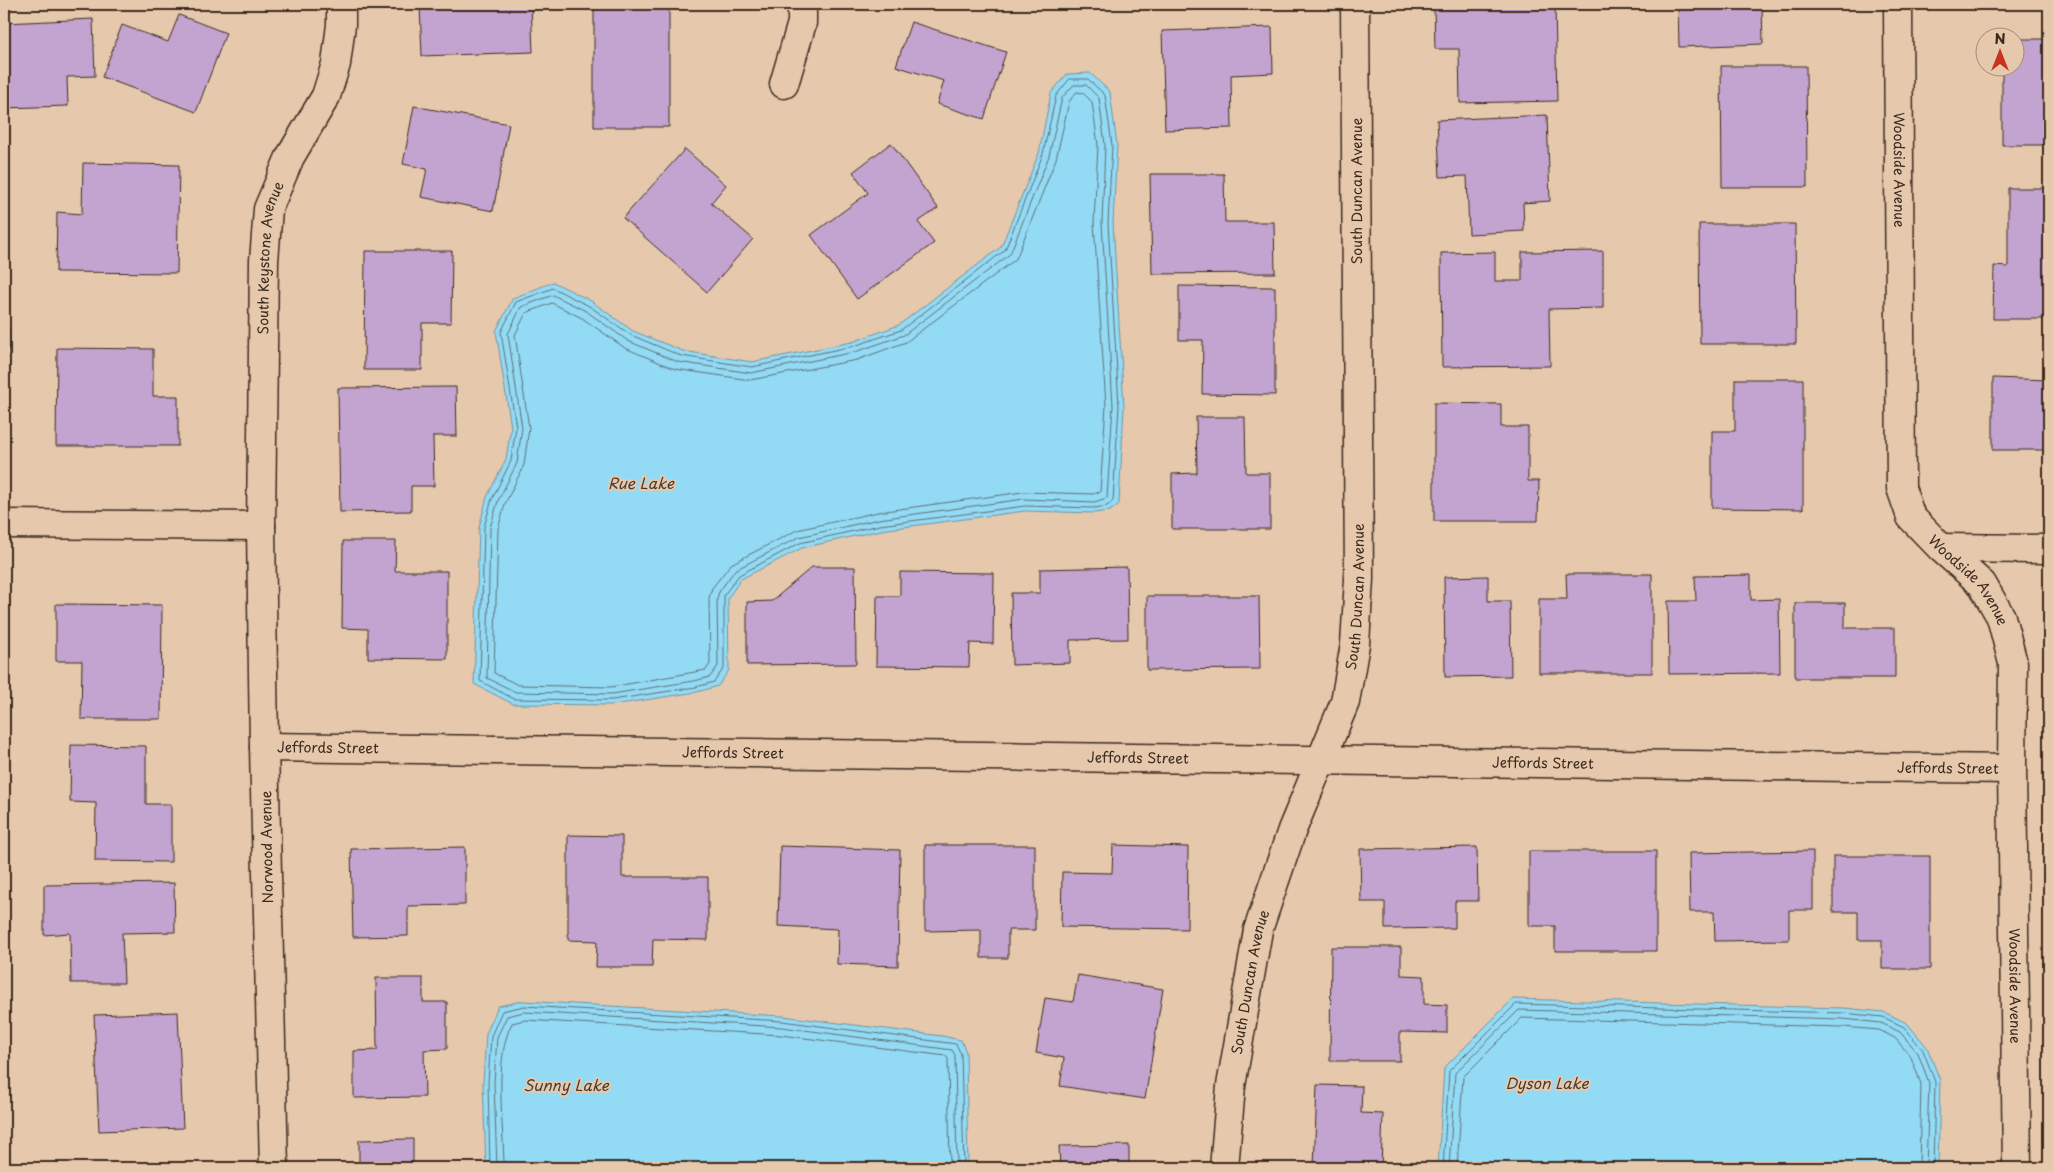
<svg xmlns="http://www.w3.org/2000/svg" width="2053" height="1172" font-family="'Playpen Sans',sans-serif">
  <rect width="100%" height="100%" fill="#e6c9ad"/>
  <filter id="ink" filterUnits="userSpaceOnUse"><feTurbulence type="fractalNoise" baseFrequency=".02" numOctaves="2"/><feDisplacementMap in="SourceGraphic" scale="10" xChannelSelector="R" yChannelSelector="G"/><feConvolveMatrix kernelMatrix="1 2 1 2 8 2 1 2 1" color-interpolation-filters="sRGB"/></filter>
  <g filter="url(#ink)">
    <path fill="#93daf5" stroke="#70949f" d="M1090 73 1110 92 1117 145 1113 223 1124 406 1119 504 1110 511 1094 513 1025 511 881 530 802 548 741 579 728 598 729 670 718 686 697 692 613 705 513 704 474 684 479 527 487 497 506 459 511 427 496 331 513 298 553 282 591 301 633 331 683 351 752 362 852 342 899 325 1001 247 1039 153 1051 93 1067 74Z
      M1513 999 1844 1008 1884 1012 1907 1023 1927 1047 1940 1080 1938 1168H1438L1444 1068Z
      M523 1001 783 1016 942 1036 961 1040 966 1052 968 1168H486L483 1083 486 1034 498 1006Z"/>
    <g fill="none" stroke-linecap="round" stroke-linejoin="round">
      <path stroke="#5e7074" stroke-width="1" d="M1070 79H1088L1105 95 1112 145 1108 223 1119 406 1113 501 1107 506 1094 508 1025 506 880 525 800 543 739 575 724 595V668L714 682 696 687 612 700 514 699 480 681 484 527 492 499 511 461 516 427 501 332 516 302 553 288 589 306 631 335 681 356 752 367 854 346 901 330 1005 250 1043 154 1056 96Z
        M1074 85H1086L1099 98 1105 145 1102 223 1113 406 1107 498 1094 502 1024 499 879 519 799 537 735 570 719 592 717 598 718 666 710 677 694 681 612 694 516 692 487 678 490 528 498 501 517 463 522 428 508 334 521 307 553 295 586 311 628 341 678 362 751 373 855 352 904 335 1010 254 1049 156 1062 98Z
        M1077 92 1083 93 1092 102 1098 145 1094 223 1106 406 1100 492 1093 494 1023 492 878 512 797 530 731 564 712 588 709 598 710 664 706 670 611 687 518 685 494 673 498 529 505 504 524 465 529 428 515 335 526 313 552 303 582 318 625 348 675 369 750 380 857 360 906 342 1016 259 1056 159 1069 102Z
        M490 1168 488 1083 491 1036 502 1011 524 1006 782 1021 956 1044 961 1054 964 1168
        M497 1168 494 1083 497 1037 507 1016 524 1012 782 1027 952 1050 955 1055 957 1168
        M504 1168C504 1126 493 1060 512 1023L525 1020 781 1035 946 1056 948 1059 950 1168
        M1443 1168 1449 1071 1516 1004 1843 1013 1883 1017 1904 1027 1923 1050 1935 1082 1933 1168
        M1449 1168 1455 1073 1519 1010 1843 1019 1881 1023 1900 1032 1918 1053 1929 1083 1926 1168
        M1457 1168 1463 1077 1522 1018 1843 1027 1879 1030 1895 1038 1911 1057 1921 1084 1919 1168"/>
    </g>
    <path fill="#c3a4d0" stroke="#3b2a1e" d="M448 4H531L533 52 422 56 420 6Z
      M1434 4H1555L1557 101 1460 103 1459 49H1435Z
      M1678 4H1762L1763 44 1679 47Z
      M594 5H669V127H594Z
      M179 15 226 33 196 112 102 77 122 25 168 42Z
      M93 19 95 76 67 77 68 106 4 108V23Z
      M911 22 1006 52 984 119 937 104 944 81 896 66Z
      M1272 27 1273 73 1231 75 1232 128 1165 130 1162 31Z
      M2016 39H2049V145H2002V68H2016Z
      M1721 66H1806L1807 187H1722Z
      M414 106 509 124 493 211 421 197 427 169 403 164Z
      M1547 115 1550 201 1523 203 1524 231 1469 234 1467 176 1440 177 1437 120Z
      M891 143 938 208 918 222 934 243 857 299 811 235 868 193 853 172Z
      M685 149 726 185 711 203 753 239 707 292 623 218Z
      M83 163 179 165 177 273 56 272 57 212 82 214Z
      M1150 174H1224L1225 222H1274L1275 273 1152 274Z
      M2008 188H2049V319H1993L1994 266 2008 267Z
      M1699 224H1795L1796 344H1700Z
      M365 251H452L451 323H422V370H364Z
      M1603 251V308L1549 309 1550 366 1442 367 1441 253 1495 252V281H1522V252Z
      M1179 286 1275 287V395L1202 394 1203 340H1179Z
      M4 329H9L8 408H4Z
      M57 348 153 349V396H178V446H56Z
      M1993 378 2049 380V450H1993Z
      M1735 379H1803V509L1712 508V431H1735Z
      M456 387 457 436H433L434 486H411V511L340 512 338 388Z
      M1434 403 1501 404V427H1528V481H1539L1538 521H1434Z
      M1196 417H1245L1246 473H1270V529H1172V474L1197 473Z
      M343 541H396L395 571H447V659L368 658V629L342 628Z
      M812 567H855L856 664 747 665V602L772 601Z
      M1127 567 1128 639 1070 640V663L1012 665 1011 593H1040V569Z
      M900 572 994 573 993 644 970 643 969 667 876 666 877 596H900Z
      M1566 574H1652V673H1539V599H1567Z
      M1751 575V600L1779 599 1780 673 1669 674 1668 601H1696L1695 576Z
      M1488 576V601H1510L1511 676 1445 677 1444 577Z
      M1147 596H1259L1260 669 1147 670Z
      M1795 603H1845V628H1895V678H1795Z
      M56 604 162 605 161 719H81L82 661H56Z
      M4 611 6 709H4Z
      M71 745 146 746V804H171V862L95 861 96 803 70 802Z
      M4 825H7V904H4Z
      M568 835 622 836V877H708V940L653 939 652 967H596L597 941 568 940Z
      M925 845H1035V930H1008V958H981V930L925 931Z
      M1113 845 1188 847 1187 929 1061 927 1062 872 1112 873Z
      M780 846 900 850 898 966 837 964 838 929 778 926Z
      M465 847V905L408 906V936L353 937 351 849Z
      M1477 847 1478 901H1455V928L1385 929V902H1361L1360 849Z
      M1529 851H1656V951H1555V926H1529Z
      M1813 851V910H1789V940L1715 941 1714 912H1690L1689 853Z
      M1833 856H1930V969H1882V940H1858V912H1833Z
      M174 883 175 932 122 933 124 983H71L70 933 44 935V885Z
      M1331 947H1401V975L1424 976V1004L1447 1005V1033L1400 1032V1061H1330Z
      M1078 975 1163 989 1145 1099 1060 1086 1064 1058 1036 1053 1045 998 1073 1002Z
      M376 978H423V1002H447V1049L424 1050 425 1097 354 1098V1051L377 1050Z
      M178 1012 183 1128 99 1131 94 1015Z
      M1317 1085 1362 1086 1361 1113 1383 1114 1381 1168H1314Z
      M413 1139V1168H359V1140Z
      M1129 1145V1168H1060L1059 1146Z
      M178 1166V1168H107Z"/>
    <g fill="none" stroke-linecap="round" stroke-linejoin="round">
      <defs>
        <g id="minor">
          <path id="s1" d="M1898 4 1901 488 1911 517 1941 548 1982 584 2001 617 2013 663 2012 769 2017 1168"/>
          <path d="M784 84 802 23V4"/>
          <path d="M4 524 261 526"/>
          <path d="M1941 548 2049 549"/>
          <path id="s2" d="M264 747 2012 769"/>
          <path id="s3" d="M274 1168 264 747 261 526 264 261 268 209 290 157 326 96 336 64 341 25V4"/>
          <path id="s4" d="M1224 1168 1231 1086 1258 930 1292 830 1345 702 1355 644 1359 579 1355 4"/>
        </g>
      </defs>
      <use href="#minor" stroke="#3b2a1e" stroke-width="31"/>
      <use href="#minor" stroke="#e6c9ad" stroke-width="28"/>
    </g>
  </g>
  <g text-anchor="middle" stroke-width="4" stroke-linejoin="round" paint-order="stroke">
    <g font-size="14" fill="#3b2a1e" stroke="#e6c9ad">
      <text dy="5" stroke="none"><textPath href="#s1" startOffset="166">Woodside Avenue</textPath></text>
      <text transform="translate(1357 191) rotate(-90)" y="5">South Duncan Avenue</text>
      <text dy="5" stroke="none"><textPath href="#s3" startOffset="911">South Keystone Avenue</textPath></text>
      <text dy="5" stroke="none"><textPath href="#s1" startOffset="601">Woodside Avenue</textPath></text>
      <text dy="5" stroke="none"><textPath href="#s4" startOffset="591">South Duncan Avenue</textPath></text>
      <text dy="5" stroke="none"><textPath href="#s2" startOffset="64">Jeffords Street</textPath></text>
      <text dy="5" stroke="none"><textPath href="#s2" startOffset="469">Jeffords Street</textPath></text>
      <text dy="5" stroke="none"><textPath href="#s2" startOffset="874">Jeffords Street</textPath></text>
      <text dy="5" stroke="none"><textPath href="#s2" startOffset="1279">Jeffords Street</textPath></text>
      <text dy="5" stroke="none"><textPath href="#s2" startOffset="1684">Jeffords Street</textPath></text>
      <text transform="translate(267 847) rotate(-91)" y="5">Norwood Avenue</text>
      <text dy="5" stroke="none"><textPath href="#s4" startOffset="188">South Duncan Avenue</textPath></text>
      <text dy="5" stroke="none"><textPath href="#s1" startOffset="1021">Woodside Avenue</textPath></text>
    </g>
    <g font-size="15" font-style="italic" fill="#443c34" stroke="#e6c9ad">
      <text x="641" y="489">Rue Lake</text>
      <text x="1547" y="1089">Dyson Lake</text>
      <text x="566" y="1091">Sunny Lake</text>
    </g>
  </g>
  <rect width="2053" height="1172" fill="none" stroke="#e6c9ad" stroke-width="20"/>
  <rect x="10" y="10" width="2033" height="1152" fill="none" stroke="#3b2a1e" stroke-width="2" filter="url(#ink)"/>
  <g transform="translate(2000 52)"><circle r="24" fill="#e6c9ad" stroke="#a28974"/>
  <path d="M0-4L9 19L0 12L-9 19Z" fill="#c8321e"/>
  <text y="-8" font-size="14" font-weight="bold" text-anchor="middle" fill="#3b2a1e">N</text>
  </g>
</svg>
